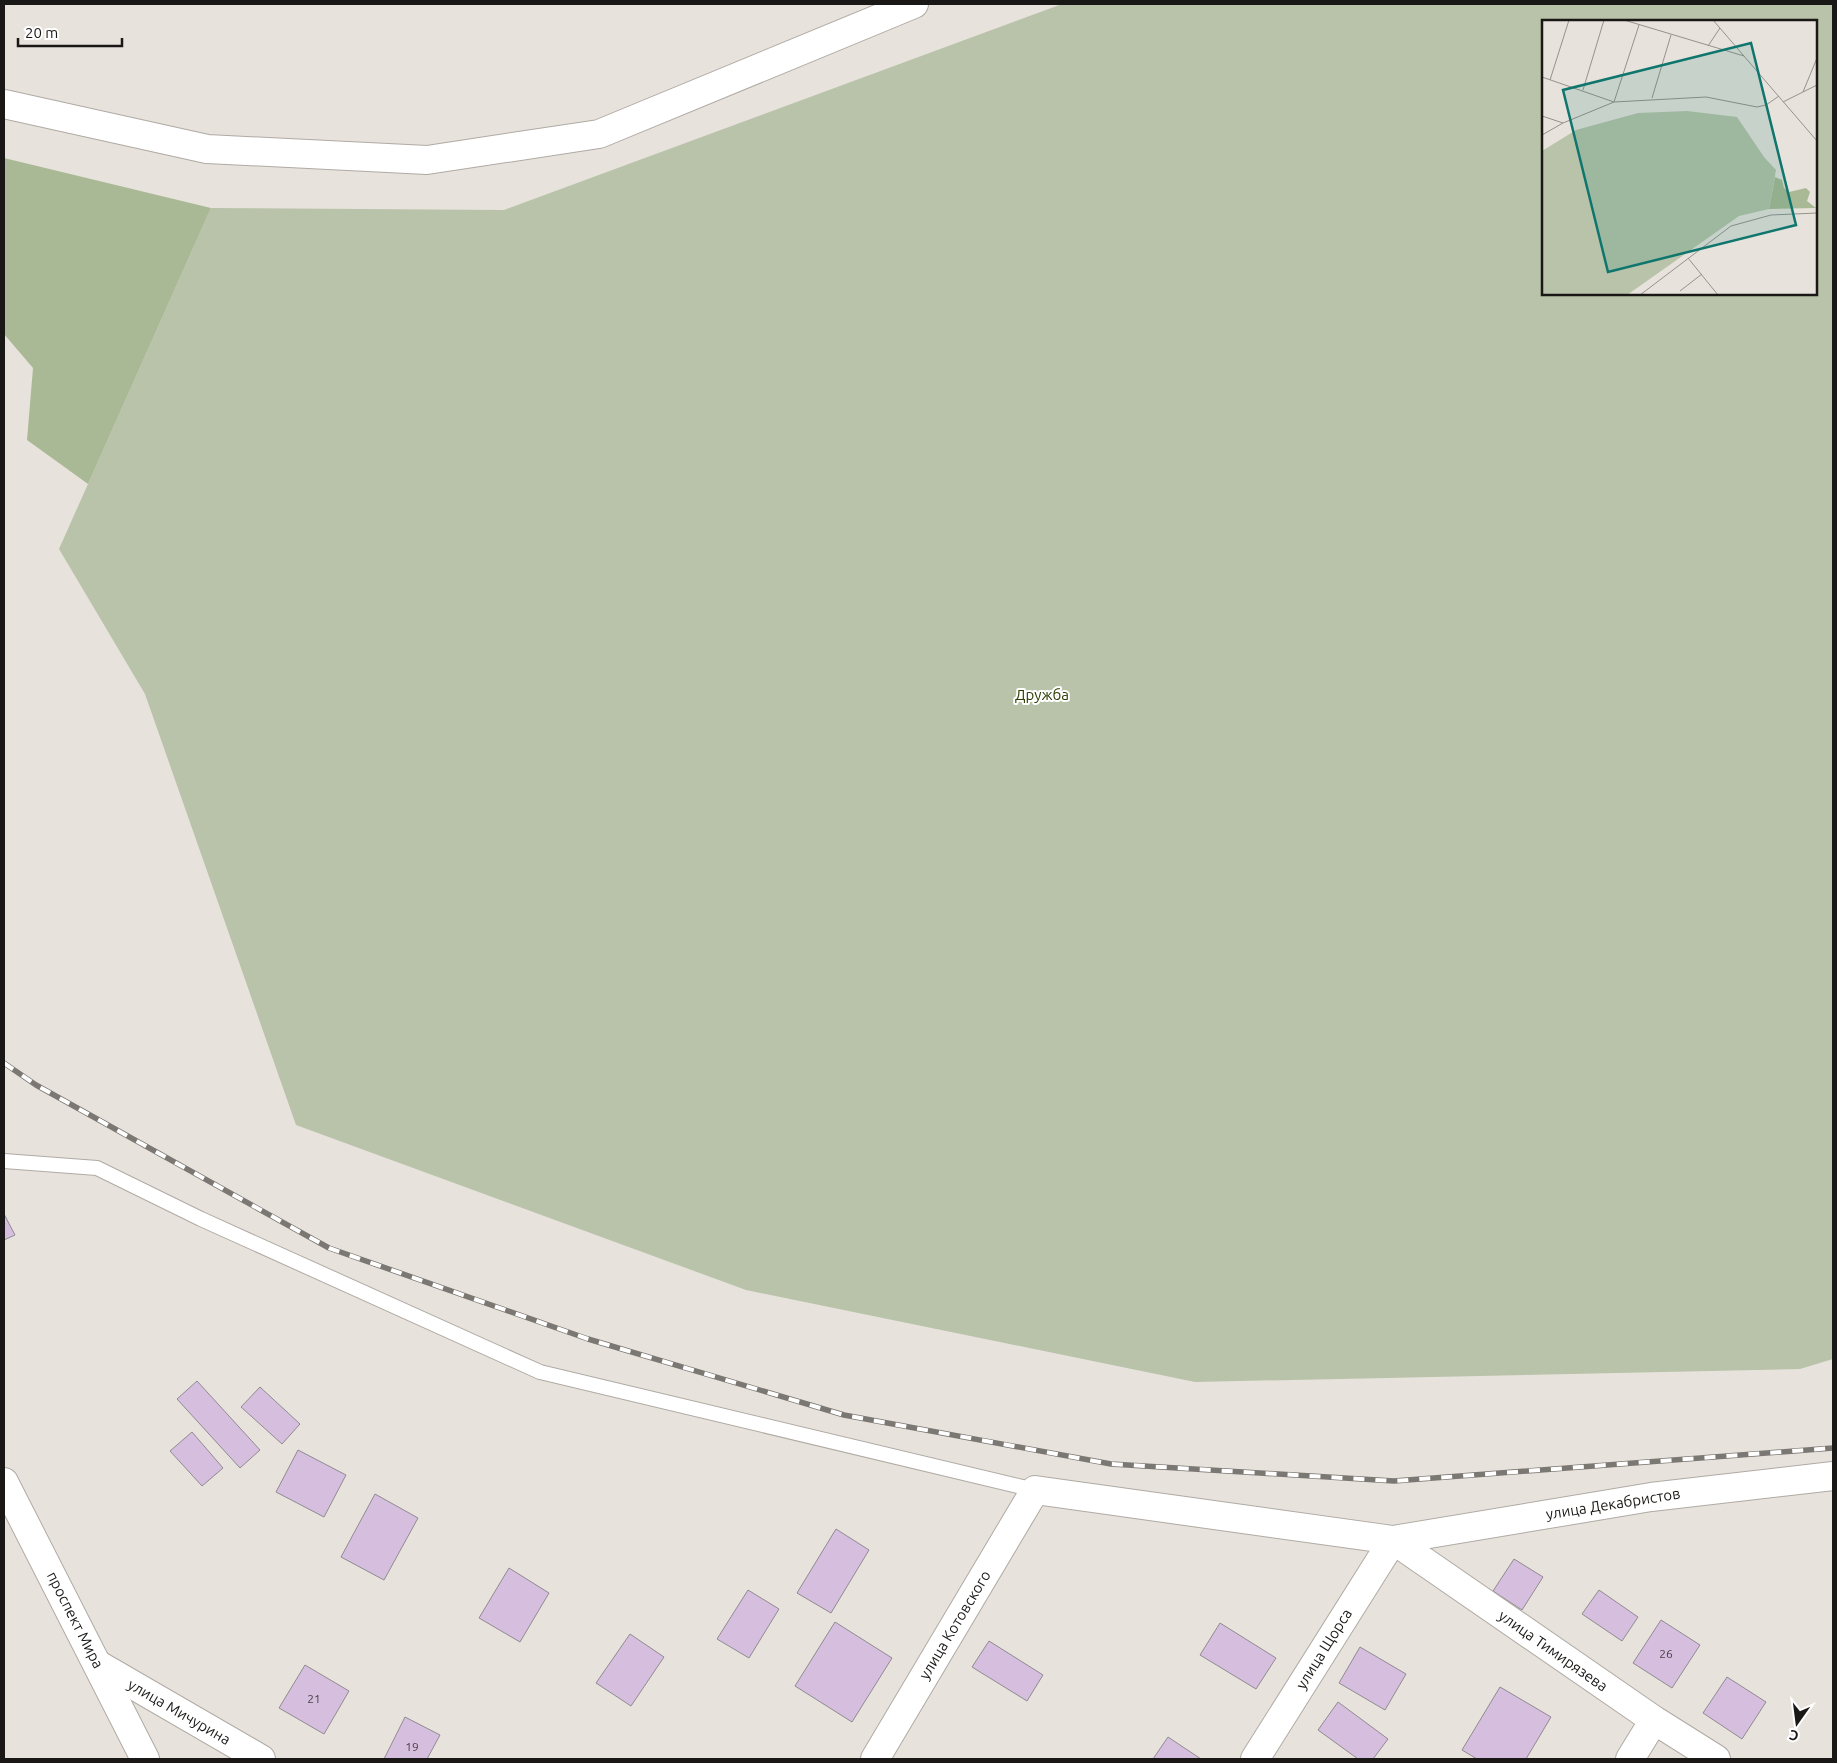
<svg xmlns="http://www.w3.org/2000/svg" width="1837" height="1763" font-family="Ubuntu,sans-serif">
  <rect width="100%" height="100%" fill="#e8e2dc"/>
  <path fill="#b8c3aa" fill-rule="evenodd" d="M1062 4H1833V1359L1800 1369 1195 1382 746 1290 296 1125 145 694 59 549 211 208 504 210ZM1543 21H1816V294H1543Z"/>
  <path fill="#aab995" d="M4 158 211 208 88 484 27 440 33 368 4 334Z"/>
  <path fill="#d6bede" stroke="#8f8b91" d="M4 1214 15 1235 4 1240Z
    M197 1381 260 1450 240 1468 177 1399Z
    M260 1387 300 1424 282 1444 241 1407Z
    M192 1432 223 1468 202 1486 170 1451Z
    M298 1450 346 1475 324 1517 276 1492Z
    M375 1494 418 1518 384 1580 341 1557Z
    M836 1529 869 1550 831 1613 797 1593Z
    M1514 1559 1543 1577 1522 1610 1493 1591Z
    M509 1568 549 1593 520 1642 479 1618Z
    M748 1590 779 1609 749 1658 717 1639Z
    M1599 1590 1638 1617 1622 1641 1582 1614Z
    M1661 1620 1700 1645 1672 1688 1633 1663Z
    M835 1622 892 1658 852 1722 795 1686Z
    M1220 1623 1276 1658 1256 1689 1200 1655Z
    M630 1634 664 1657 631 1706 596 1683Z
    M989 1641 1043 1675 1027 1701 972 1667Z
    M1360 1647 1406 1674 1385 1710 1339 1683Z
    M305 1665 349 1691 324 1734 279 1708Z
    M1727 1677 1766 1702 1742 1739 1703 1713Z
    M1500 1687 1551 1717 1526 1759H1477L1462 1750Z
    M1338 1702 1388 1739 1373 1759H1358L1318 1730Z
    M405 1717 440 1735 427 1759H384Z
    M1168 1737 1201 1759H1153Z"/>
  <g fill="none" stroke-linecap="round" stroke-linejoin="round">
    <defs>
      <path id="lane" d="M4 1161 97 1168 201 1219 540 1372 1035 1490"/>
      <path id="street" d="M4 104 207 149 427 160 599 134 914 4
        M1393 1540 1654 1720 1716 1759
        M97 1664 261 1759
        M875 1759 1035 1490 1393 1540 1651 1497 1833 1476
        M1255 1759 1393 1540
        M1630 1759 1654 1720"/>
      <path id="secondary" d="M4 1482 145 1759"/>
    </defs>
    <use href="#lane" stroke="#b0aaa4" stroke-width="16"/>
    <use href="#street" stroke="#b0aaa4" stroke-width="30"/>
    <use href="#secondary" stroke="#b0aaa4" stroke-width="30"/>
    <use href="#lane" stroke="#fff" stroke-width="14"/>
    <use href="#street" stroke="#fff" stroke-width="28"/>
    <use href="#secondary" stroke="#fff" stroke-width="28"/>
    <defs>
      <path id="rail" d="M4 1063 36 1085 329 1248 588 1339 844 1415 1111 1464 1394 1481 1833 1448"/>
    </defs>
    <use href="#rail" stroke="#7b7773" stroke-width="5.5"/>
    <use href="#rail" stroke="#fff" stroke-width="4" stroke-dasharray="11" stroke-linecap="butt"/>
  </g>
  <g text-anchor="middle" stroke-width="4" stroke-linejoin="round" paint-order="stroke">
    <g font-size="12" fill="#494248">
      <text x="1666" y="1658">26</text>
      <text x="314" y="1703">21</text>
      <text x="412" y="1751">19</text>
    </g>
    <g font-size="15" fill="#2b3d03" stroke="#fff">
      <text x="1042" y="700">Дружба</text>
    </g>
    <g font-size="15" fill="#1a1816" stroke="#fff">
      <text transform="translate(1613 1504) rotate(-9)" y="5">улица Декабристов</text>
      <text transform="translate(75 1620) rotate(63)" y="5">проспект Мира</text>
      <text transform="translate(955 1625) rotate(-59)" y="5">улица Котовского</text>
      <text transform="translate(1324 1649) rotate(-58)" y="5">улица Щорса</text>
      <text transform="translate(1553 1651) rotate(35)" y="5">улица Тимирязева</text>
      <text transform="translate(179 1712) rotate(30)" y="5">улица Мичурина</text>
    </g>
  </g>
  <g transform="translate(1542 20)">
    <rect width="275" height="275" fill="#e8e2dc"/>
    <path d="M145 91 195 97 222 137 234 150 227 189 197 196 85 275H0V131L34 110 96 93Z" fill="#b8c3aa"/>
    <path d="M233 157 240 160 242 168 247 172 264 168 268 172 265 181 274 188 227 189Z" fill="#aab995"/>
    <path fill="none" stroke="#96918d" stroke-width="1" d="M82 0 202 36M171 0 275 121M166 26 178 8M0 57 72 82M8 60 27 0M41 70 62 0M261 72 275 38M110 78 129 15M72 82 97 5M241 82 275 65M0 96 21 103M0 115 21 103 72 82 164 77 215 87 224 85 237 76M146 238 176 275M138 271 160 254M98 275 189 206 229 195 275 193"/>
    <path fill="#0f766e" fill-opacity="0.15" stroke="#0f766e" stroke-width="2.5" d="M209 23 254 205 66 252 21 70Z"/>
    <rect width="275" height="275" fill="none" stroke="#1a1816" stroke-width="2.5"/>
  </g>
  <rect width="1837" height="1763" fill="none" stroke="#1a1816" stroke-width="10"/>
  <g transform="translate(1797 1723) rotate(194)" stroke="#ffffff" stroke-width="4" paint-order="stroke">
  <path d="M0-4L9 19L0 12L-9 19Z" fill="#1a1816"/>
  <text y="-8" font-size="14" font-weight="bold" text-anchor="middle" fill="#1a1816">С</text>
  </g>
  <path d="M18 38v8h104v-8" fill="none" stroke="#1a1816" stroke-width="2.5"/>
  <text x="25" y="38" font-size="15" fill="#1a1816" stroke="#ffffff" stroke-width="4" paint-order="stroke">20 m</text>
</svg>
